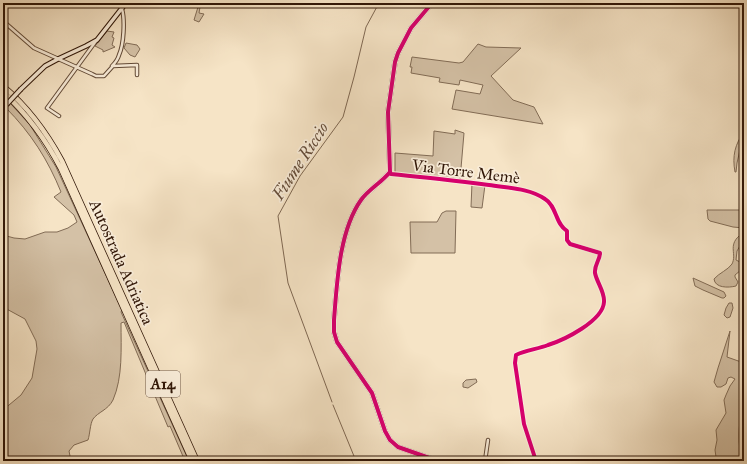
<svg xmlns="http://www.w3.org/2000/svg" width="747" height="464" font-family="'IM FELL Great Primer',serif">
  <rect width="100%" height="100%" fill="#f6e4c6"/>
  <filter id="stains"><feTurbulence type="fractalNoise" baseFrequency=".005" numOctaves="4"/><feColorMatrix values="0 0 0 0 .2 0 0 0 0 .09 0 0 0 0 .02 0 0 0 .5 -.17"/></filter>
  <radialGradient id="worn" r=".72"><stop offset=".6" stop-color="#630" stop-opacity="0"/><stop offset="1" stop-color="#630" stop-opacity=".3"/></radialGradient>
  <path fill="#d4c1a6" stroke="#826c56" d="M198 7H200L199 13 204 14 199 22 194 20Z
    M107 31 114 32 112 37 114 38 112 45 115 47 103 52V50L95 46Z
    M126 43 137 45 140 49 135 57 130 55 124 48Z
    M478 44 486 47 521 48 491 76 513 100 534 107 543 124 452 109 456 90 480 94 483 85 460 80 459 85 439 82 440 78 411 73 412 67H410L412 57 459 63 463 62Z
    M10 103 30 125 56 167 122 310 121 312 188 459 185 461 170 426 168 427 124 322 121 323C121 348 123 377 113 400 108 410 98 412 93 419 90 424 90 434 88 440L74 445 69 451 71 461H3V410L21 395 32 378 37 349 36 341 25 319 3 307V235L14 238 25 239 45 232H57L68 228 77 222 74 215 54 197 61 192C48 160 31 133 6 108Z
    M455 130 464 133 460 180 395 173V153L433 156 434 131 455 134Z
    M744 132 737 163 736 172H735C732 156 735 144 744 132Z
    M472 183 485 185 482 208 471 207Z
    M707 210H744V228L733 227 710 221 708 219Z
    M446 211H456L455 253H411L410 222H437L442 213Z
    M739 236H743L744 239 737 251 736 260 744 264V272L741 270 735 275V277L738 282 736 286C728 288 715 288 714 279 719 273 728 270 732 264 737 254 728 246 739 236Z
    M693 278 724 292 726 296 724 298H722L703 290 695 286Z
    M729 303H732L733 308 730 317 727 318 724 315 726 308Z
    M730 331 727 357 744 363V400H742V402C740 420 737 438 741 455L744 457V461H718L716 457 715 450 717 440 716 430 726 413 724 400 726 395 730 386 735 379 731 377 728 378 726 384 721 387H717L714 382 718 368Z
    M476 379 477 382 468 388 463 387V383L466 380Z"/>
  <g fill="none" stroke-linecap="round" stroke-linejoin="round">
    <path stroke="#7f6853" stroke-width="1" d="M332 402 288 283 278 216 300 176 343 117 354 77 366 27 379 3
      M333 405 356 461"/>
    <defs>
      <path id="street" d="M3 21 34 48 92 74 96 76H104L113 66 137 65V75
        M112 66C115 63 118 59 119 55 124 44 125 20 122 9
        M59 116 47 108 96 41
        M390 172 391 174C424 177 456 181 489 185 507 188 529 188 545 199 557 206 555 224 567 231V240L570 244 600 253C600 260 594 265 595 273 597 283 605 292 604 302 603 321 564 340 548 345 538 349 526 350 516 355L515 363 524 424 536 461
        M485 461 488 440"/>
      <path id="secondary" d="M432 3 411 28 398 53 395 62 388 112 390 172C381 183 369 189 361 200 339 231 337 283 334 320V332L337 342 372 393 385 431 390 440 398 447 438 461
        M21 89 45 66 58 59 86 46 97 40 126 3
        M3 108 7 104"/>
      <path id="highway" d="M3 86C28 107 47 133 62 161L197 461
        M3 92C27 114 46 140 61 169L192 461"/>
    </defs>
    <use href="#street" stroke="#624a37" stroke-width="4.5"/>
    <use href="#secondary" stroke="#301607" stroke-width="5.5"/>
    <use href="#highway" stroke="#301607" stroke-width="6"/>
    <use href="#street" stroke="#f9edda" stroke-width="2.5"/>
    <use href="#secondary" stroke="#f9edda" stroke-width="3.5"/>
    <use href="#highway" stroke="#f6e4c6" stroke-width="4.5"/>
    <defs>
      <path id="secondary-bridge" d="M7 104 21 89"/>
    </defs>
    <use href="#secondary-bridge" stroke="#301607" stroke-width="5.5" stroke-linecap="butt"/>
    <use href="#secondary-bridge" stroke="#f9edda" stroke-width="3.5"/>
    <defs>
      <path id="cycleway" d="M432 3 411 28 398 53 395 62 388 112 390 172C381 183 369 189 361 200 339 231 337 283 334 320V332L337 342 372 393 385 431 390 440 398 447 438 461
        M390 172 391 174C424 177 456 181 489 185 507 188 529 188 545 199 557 206 555 224 567 231V240L570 244 600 253C600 260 594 265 595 273 597 283 605 292 604 302 603 321 564 340 548 345 538 349 526 350 516 355L515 363 524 424 536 461"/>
    </defs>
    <use href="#cycleway" stroke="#f9edda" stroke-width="6"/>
    <use href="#cycleway" stroke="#d6006c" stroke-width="4"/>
  </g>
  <g text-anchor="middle" stroke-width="3.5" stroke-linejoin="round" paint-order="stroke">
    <rect fill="#f9edda" stroke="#6c5646" stroke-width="1" x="146" y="371" width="34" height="26" rx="3"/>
    <g font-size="15" font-weight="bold" fill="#301607">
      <text x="163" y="389">A14</text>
    </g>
    <g font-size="16" fill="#301607" stroke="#f9edda">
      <text transform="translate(466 171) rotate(7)" y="6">Via Torre Memè</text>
      <text transform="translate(122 262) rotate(66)" y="6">Autostrada Adriatica</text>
    </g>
    <g font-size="17" font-style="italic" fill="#644c39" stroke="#f9edda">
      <text transform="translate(300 161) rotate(-57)" y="6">Fiume Riccio</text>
    </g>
  </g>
  <rect width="747" height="464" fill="none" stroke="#f6e4c6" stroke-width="16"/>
  <rect x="4" y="4" width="739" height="456" fill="none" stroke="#301607" stroke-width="2"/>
  <rect x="8" y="8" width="731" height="448" fill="none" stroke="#301607"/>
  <rect width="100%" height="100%" filter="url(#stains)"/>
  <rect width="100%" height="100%" fill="url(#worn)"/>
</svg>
